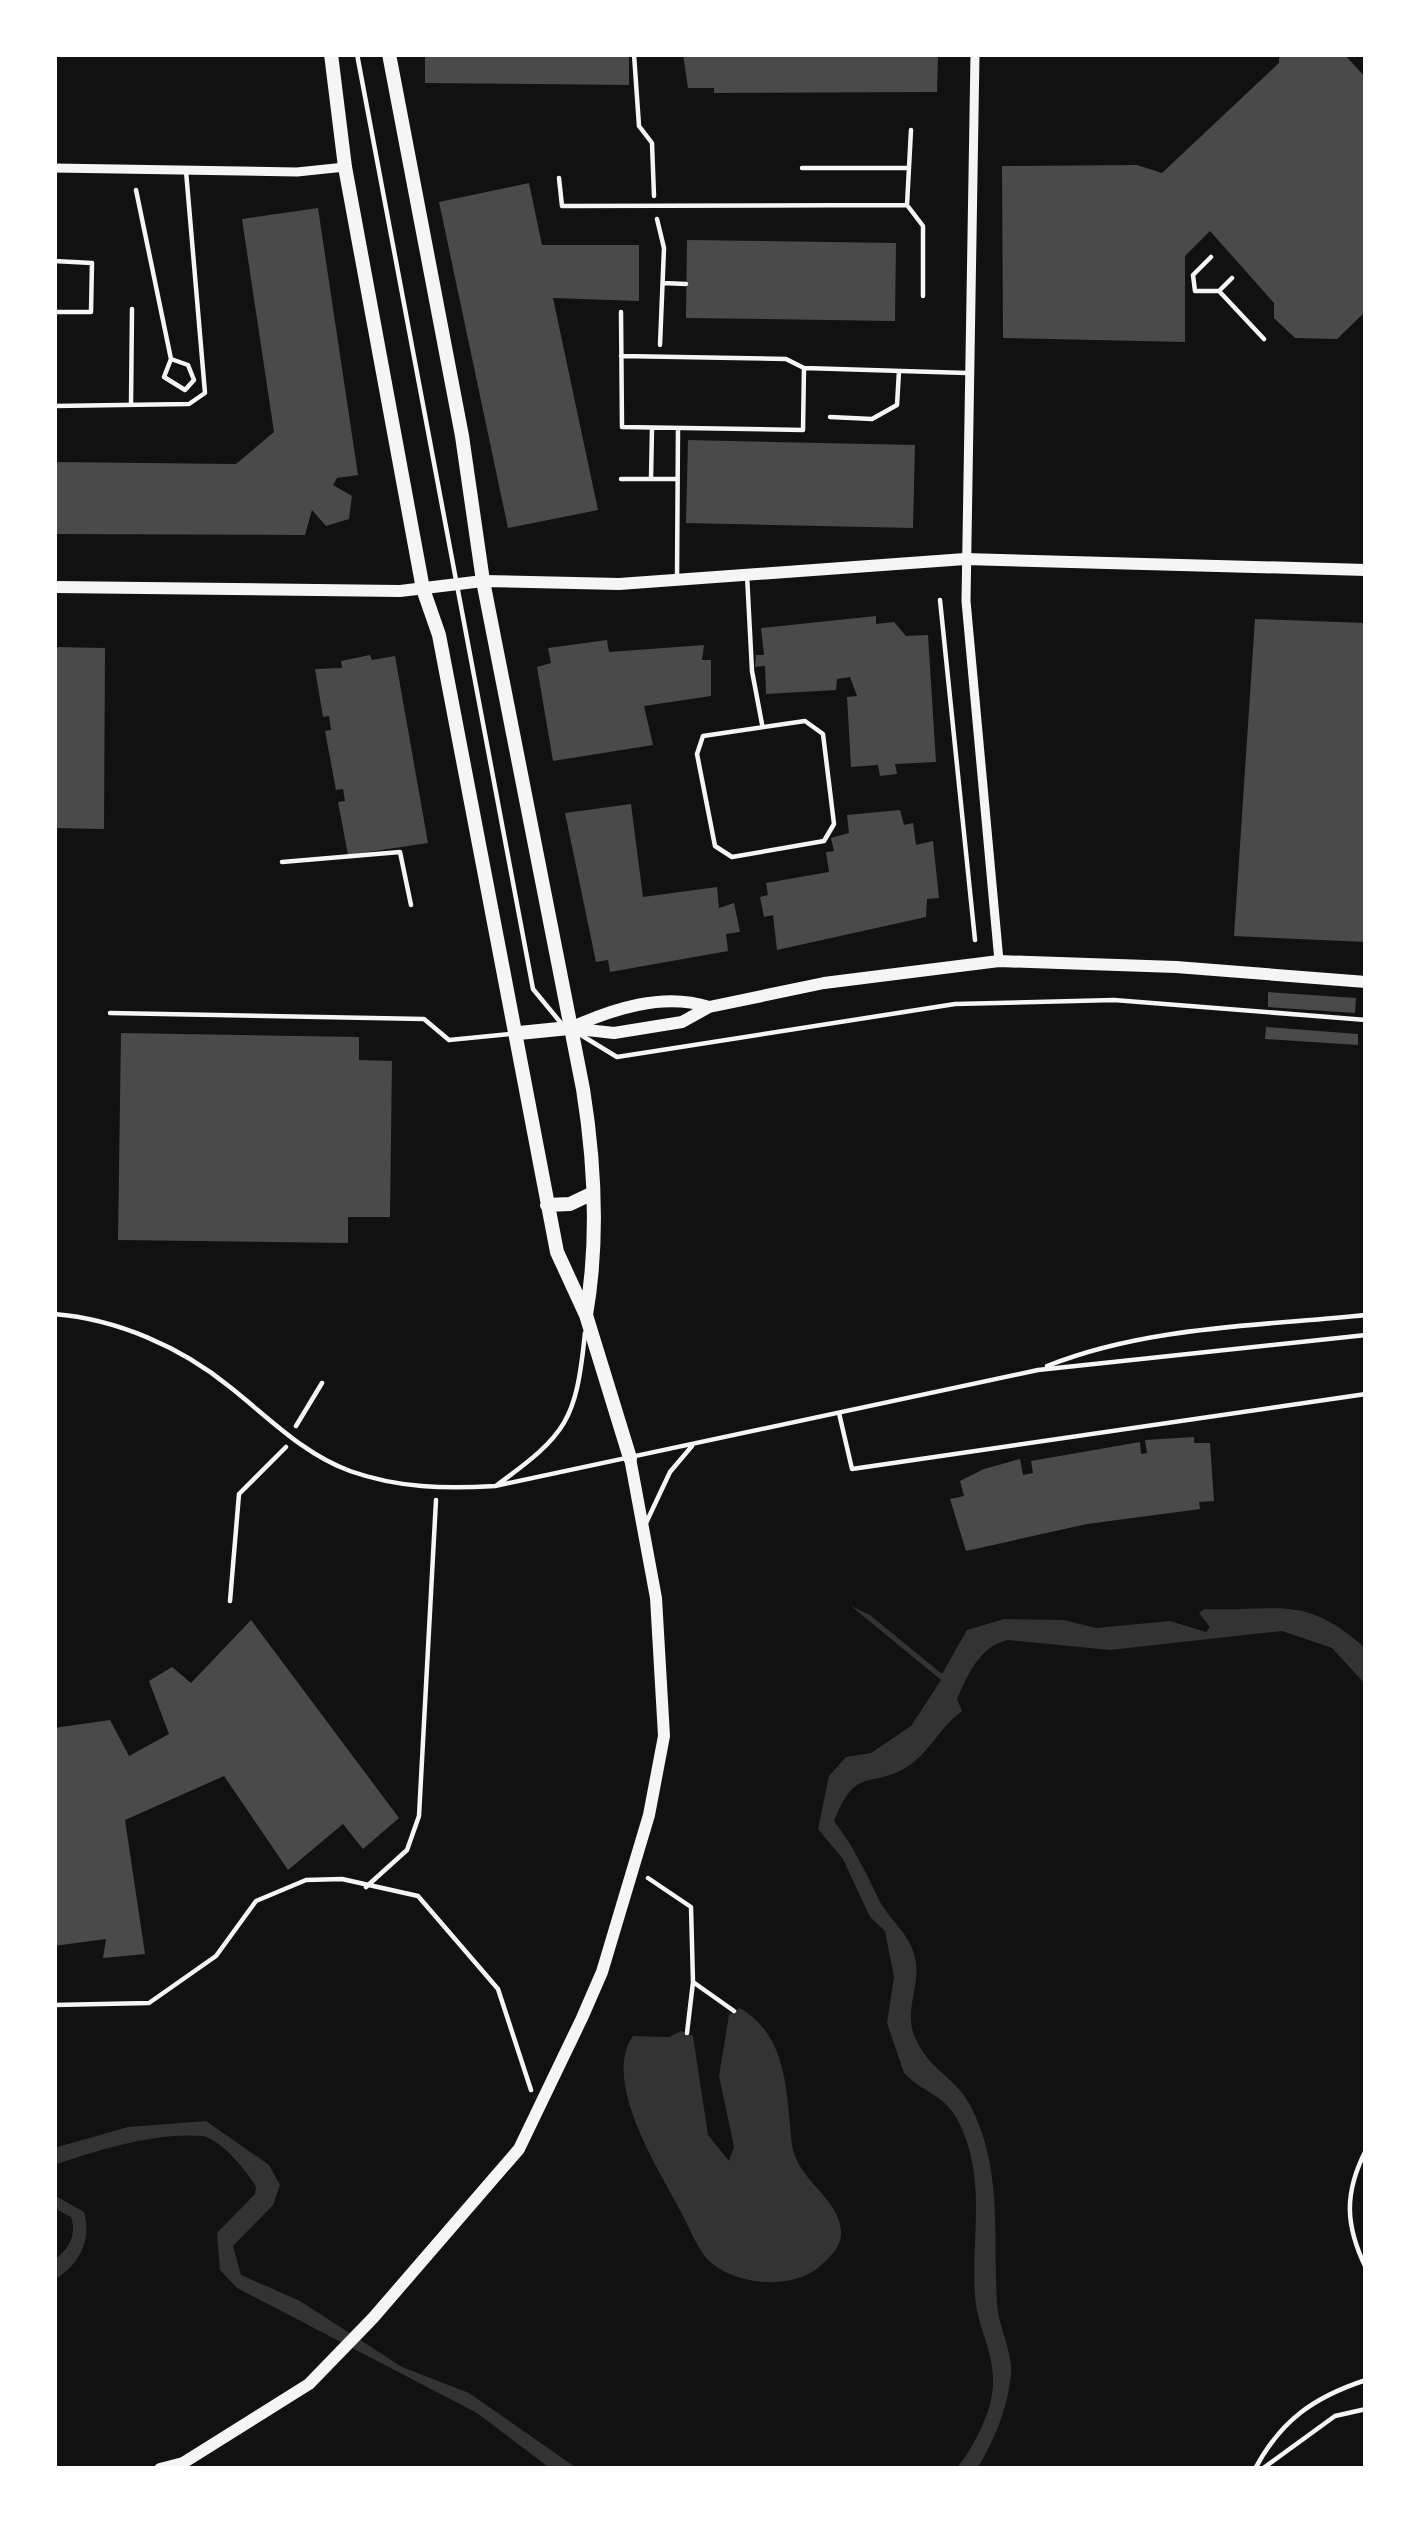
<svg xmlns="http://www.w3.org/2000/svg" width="1420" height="2523" font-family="'Golos Text',sans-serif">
  <rect width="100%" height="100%" fill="#111"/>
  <path fill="#333" d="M851 1606 870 1615 942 1674 967 1630 1004 1619 1064 1620 1096 1628 1170 1621 1206 1632 1210 1627 1199 1613 1204 1609C1279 1612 1305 1593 1366 1649V1685L1332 1648 1282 1631 1110 1650 1008 1640C980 1646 968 1674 957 1699L962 1711C941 1726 928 1754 907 1767 869 1790 857 1764 834 1821 854 1847 865 1871 879 1900 891 1923 912 1934 916 1963 919 1987 905 2011 914 2035 929 2072 953 2074 970 2105 1003 2168 993 2234 997 2303 998 2327 1013 2351 1011 2375 1007 2410 995 2439 977 2469H956C971 2452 989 2417 992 2394 998 2356 977 2330 975 2295 971 2238 986 2185 962 2129 946 2092 926 2096 904 2073L887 2023 894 1977 885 1931 870 1917 843 1859 818 1829 829 1776 846 1757 871 1753 911 1726 941 1680Z
    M740 2008C789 2037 786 2094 792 2145 797 2180 838 2197 841 2230 843 2245 830 2258 819 2267 790 2291 734 2285 708 2260 697 2248 689 2227 681 2212 659 2170 601 2081 633 2036L669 2037 681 2031 693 2036 708 2135 729 2161 734 2147 719 2076 729 2015Z
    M206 2121 269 2165 280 2185 273 2205 233 2246 241 2275 300 2301 402 2367 469 2393 578 2469H551L477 2413 237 2288 220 2270 217 2233 255 2194 256 2187C248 2172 220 2138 202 2136 155 2132 98 2150 54 2165V2148L128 2127Z
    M54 2195 84 2212C92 2241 79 2265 54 2280V2260C69 2249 77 2235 71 2217L54 2208Z"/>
  <path fill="#4a4a4a" d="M425 54H629V85L425 83Z
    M683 54H938L937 92 714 93V88H688Z
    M1279 54H1344L1366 78V311L1337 339 1295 338 1274 318V303L1210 231 1185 256V342L1003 338 1002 166 1137 165 1162 173 1279 63Z
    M529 183 542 245H639V301L553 298 598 510 508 528 439 202Z
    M318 208 358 475 337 478 333 485 352 496 349 519 326 526 312 510 305 535 54 534V462L236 464 274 432 242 219Z
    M687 240 896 243 895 321 686 318Z
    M688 440 915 445 913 528 686 523Z
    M876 616V624L894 622 906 636 928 635 936 762 895 764 897 774 880 776 878 765 851 767 847 697 857 696 850 677 837 679 836 690 766 694 765 666 755 667 756 655H764L761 628Z
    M1255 619 1366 623V942L1234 936Z
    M607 640 609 652 704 645 702 660H711V696L644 706 653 745 553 761 537 667 551 663 548 648Z
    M54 647 105 648 104 829 54 828Z
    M370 655 372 660 395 656 428 843 348 855 338 802 345 801 343 789 336 790 325 731 331 730 329 716 323 717 315 669 342 668 341 661Z
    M631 804 643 897 717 887 719 908 734 903 740 932 726 934 728 951 610 972 608 960 596 962 565 813Z
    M900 810 904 825 913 823 916 845 933 841 939 898 927 899 926 917 777 950 773 915 764 917 760 897 768 895 766 883 829 872 826 852 834 851 831 838 849 833 847 815Z
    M1268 992 1356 998 1355 1013 1268 1007Z
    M1266 1027 1358 1034V1045L1265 1039Z
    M121 1033 359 1037V1060L392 1061 390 1217H348V1243L118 1240Z
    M1194 1437V1443H1210L1214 1501 1199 1502 1200 1509 1087 1524 966 1551 950 1499 964 1496 960 1481 984 1469 1020 1459 1023 1475 1033 1473 1031 1461 1140 1442 1141 1454 1147 1453 1145 1440Z
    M251 1620 399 1818 363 1849 343 1824 288 1870 224 1776 125 1820 145 1954 103 1958 106 1939 54 1946V1728L110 1720 129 1756 169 1734 149 1681 172 1667 191 1683Z"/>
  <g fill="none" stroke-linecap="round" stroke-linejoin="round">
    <path stroke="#f5f5f5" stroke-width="4.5" d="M634 54 639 126 652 143 654 196
      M136 190 171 359
      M657 219 664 248 660 345
      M1211 257 1193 275 1195 291H1219L1264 339
      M54 261 92 263 91 312H54
      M663 283 686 284
      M1219 291 1232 278
      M171 359 188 365 194 380 185 390 164 377Z
      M940 600 975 940
      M282 862 400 852 411 905
      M296 1426 322 1383
      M230 1601 239 1494 286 1447
      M648 1878 691 1907 693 1982 734 2011
      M366 1887 407 1850 419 1816 436 1500
      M54 2005 149 2003 216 1956 256 1901 306 1880 342 1879 418 1896 498 1989 531 2090
      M687 2033 693 1982"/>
    <path stroke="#f5f5f5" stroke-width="4.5" d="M357 54 533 989 561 1023
      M802 168H909
      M559 178 562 206 907 205 923 226V296
      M907 205 911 130
      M621 312 622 427 803 430 804 368
      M621 356 786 359 804 368 967 373
      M131 405 132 309
      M54 406 189 404 205 393 186 171
      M830 417 872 419 897 405 899 371
      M621 479H676
      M651 479 652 428
      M747 575 752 671 762 724
      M677 579 678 428
      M805 721 823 734 834 824 824 841 732 857 715 846 697 754 703 736Z
      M110 1013 424 1019 449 1040 511 1034
      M576 1032 617 1057 955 1004 1114 1000 1366 1020
      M54 1314C117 1319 181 1347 230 1387 268 1417 303 1454 350 1471 398 1488 445 1489 495 1486L1038 1370 1366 1335
      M1047 1366C1147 1326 1260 1326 1366 1315
      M839 1413 852 1469 1366 1394
      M497 1485C567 1434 576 1421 585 1333
      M646 1523 670 1472 692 1446
      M1366 2150C1344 2193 1345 2225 1366 2268
      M1255 2469C1281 2420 1314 2397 1366 2380
      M1262 2469 1335 2416 1366 2409"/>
    <path stroke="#f5f5f5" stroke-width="9" d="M975 54 966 601 999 961
      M54 168 297 172 345 167"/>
    <path stroke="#f5f5f5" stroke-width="12" d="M54 587 400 591 483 581 619 584 965 559 1366 570
      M569 1028 614 1033 682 1022 709 1007 824 983 999 961 1176 967 1366 982
      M570 1028C613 1009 663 992 709 1007
      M160 2469 183 2463 309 2384 373 2318 519 2149 582 2018 602 1972 649 1815 664 1736 656 1598 630 1458"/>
    <path stroke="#f5f5f5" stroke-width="14" d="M331 54 345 167 423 589 439 635 557 1252 586 1315 630 1458
      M389 54 462 436 483 581 583 1089C595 1164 599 1240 586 1315
      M519 1033 569 1028
      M547 1205 570 1204 593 1193"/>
  </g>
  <rect width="1420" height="2523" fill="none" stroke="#ffffff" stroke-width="114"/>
</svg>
